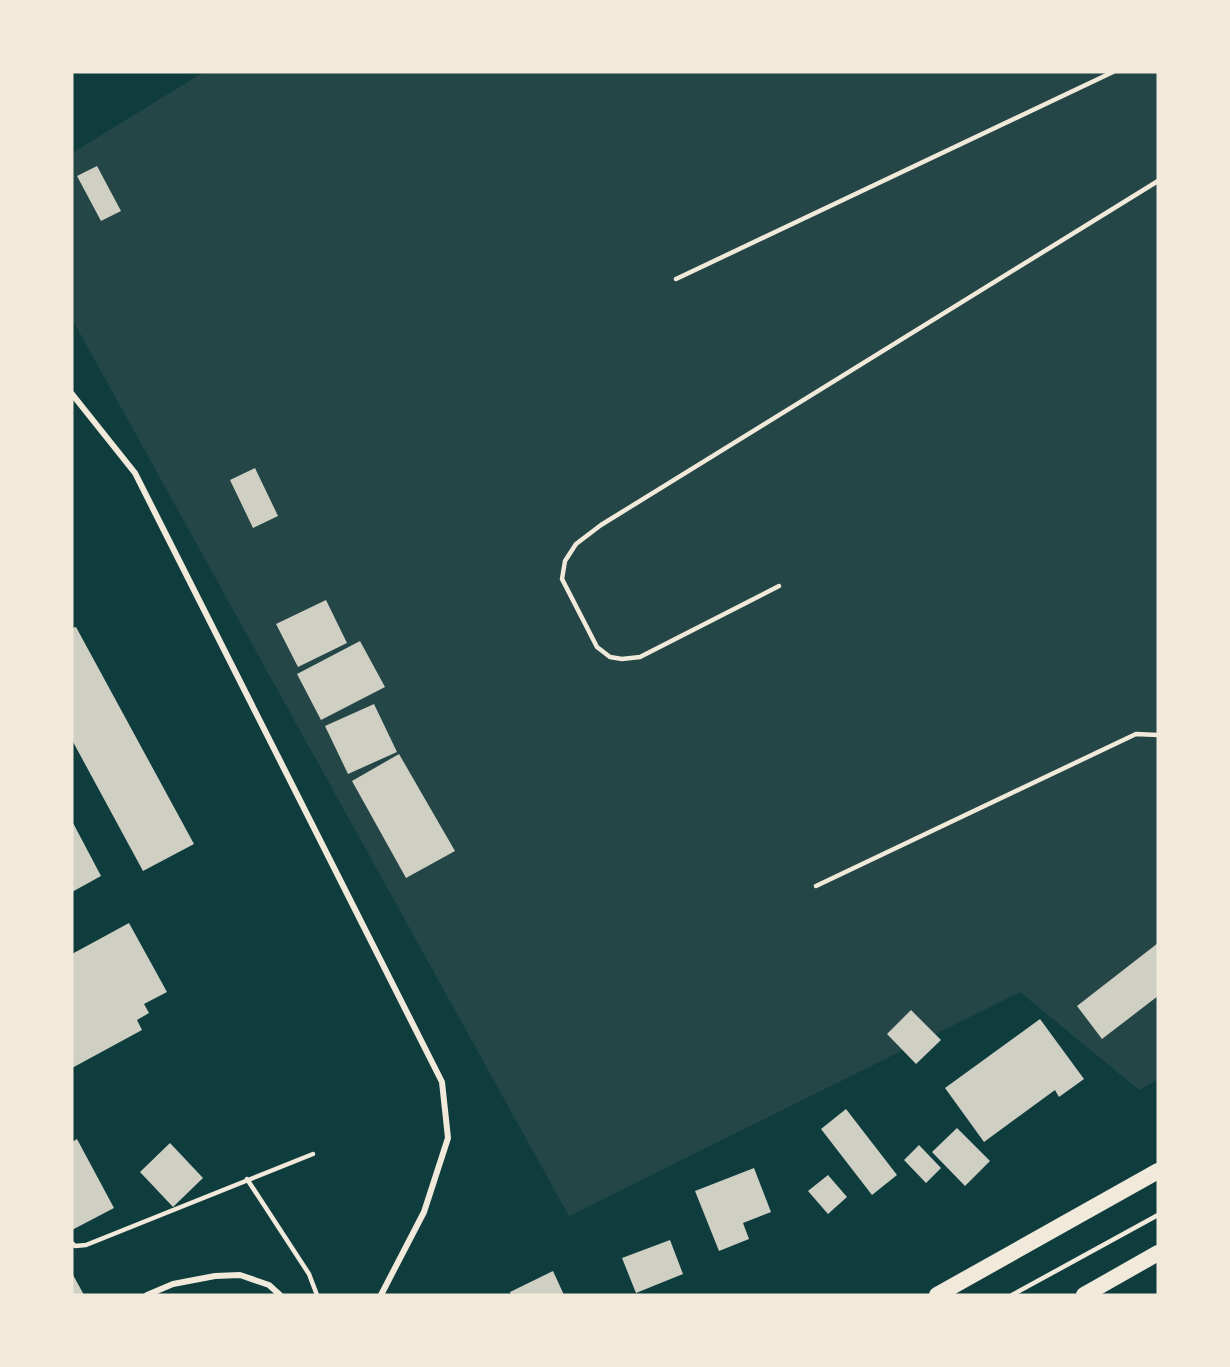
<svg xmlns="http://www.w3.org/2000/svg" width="1230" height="1367" font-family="Montserrat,sans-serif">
  <rect width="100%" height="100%" fill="#0f3d3e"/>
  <path fill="#244646" d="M204 72H1158V1079L1139 1090 1020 992 569 1216 72 319V153Z"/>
  <path fill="#cfcfc3" d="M97 166 121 211 101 221 77 176Z
    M255 468 278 516 253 528 230 480Z
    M326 600 347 643 298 667 276 624Z
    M76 627 194 844 143 871 72 740V628Z
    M360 641 385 687 321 720 297 674Z
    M374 704 397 752 348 774 325 726Z
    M399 754 455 851 406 878 352 781Z
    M72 821 101 876 72 892Z
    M129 923 167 992 144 1004 149 1013 137 1020 142 1030 72 1068V954Z
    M1158 943V996L1102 1039 1077 1006Z
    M911 1010 941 1040 916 1064 887 1034Z
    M1040 1019 1084 1079 1059 1097 1055 1090 984 1142 945 1088Z
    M846 1109 897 1175 872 1195 821 1129Z
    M957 1128 990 1161 965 1186 932 1152Z
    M77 1139 114 1208 72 1230V1142Z
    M170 1143 203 1178 173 1207 140 1172Z
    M919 1145 941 1168 926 1183 904 1160Z
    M754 1168 771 1212 743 1223 749 1239 719 1251 695 1191Z
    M828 1175 847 1197 828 1214 808 1191Z
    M670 1240 683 1274 636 1293 622 1258Z
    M553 1271 564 1295H511L510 1292Z
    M72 1273 84 1295H72Z"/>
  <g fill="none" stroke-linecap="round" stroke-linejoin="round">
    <path stroke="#f1e9da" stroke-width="4.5" d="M676 279 1113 72
      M779 586 640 657 622 659 610 657 597 647 562 579 565 561 576 544 601 525 1158 181
      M816 886 1136 734 1158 735
      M247 1179 309 1274 317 1295
      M72 1243 75 1246 86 1245 313 1154
      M1012 1295 1158 1215"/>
    <path stroke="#f1e9da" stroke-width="6" d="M72 394 135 473 442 1082 448 1138 424 1212 381 1295
      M147 1295 173 1284 215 1276 240 1275 269 1285 280 1295"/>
    <path stroke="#f1e9da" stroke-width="16" d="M937 1295 1158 1171
      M1084 1295 1158 1253"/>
  </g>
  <rect width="1230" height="1367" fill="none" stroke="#f1e9da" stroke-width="147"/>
</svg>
